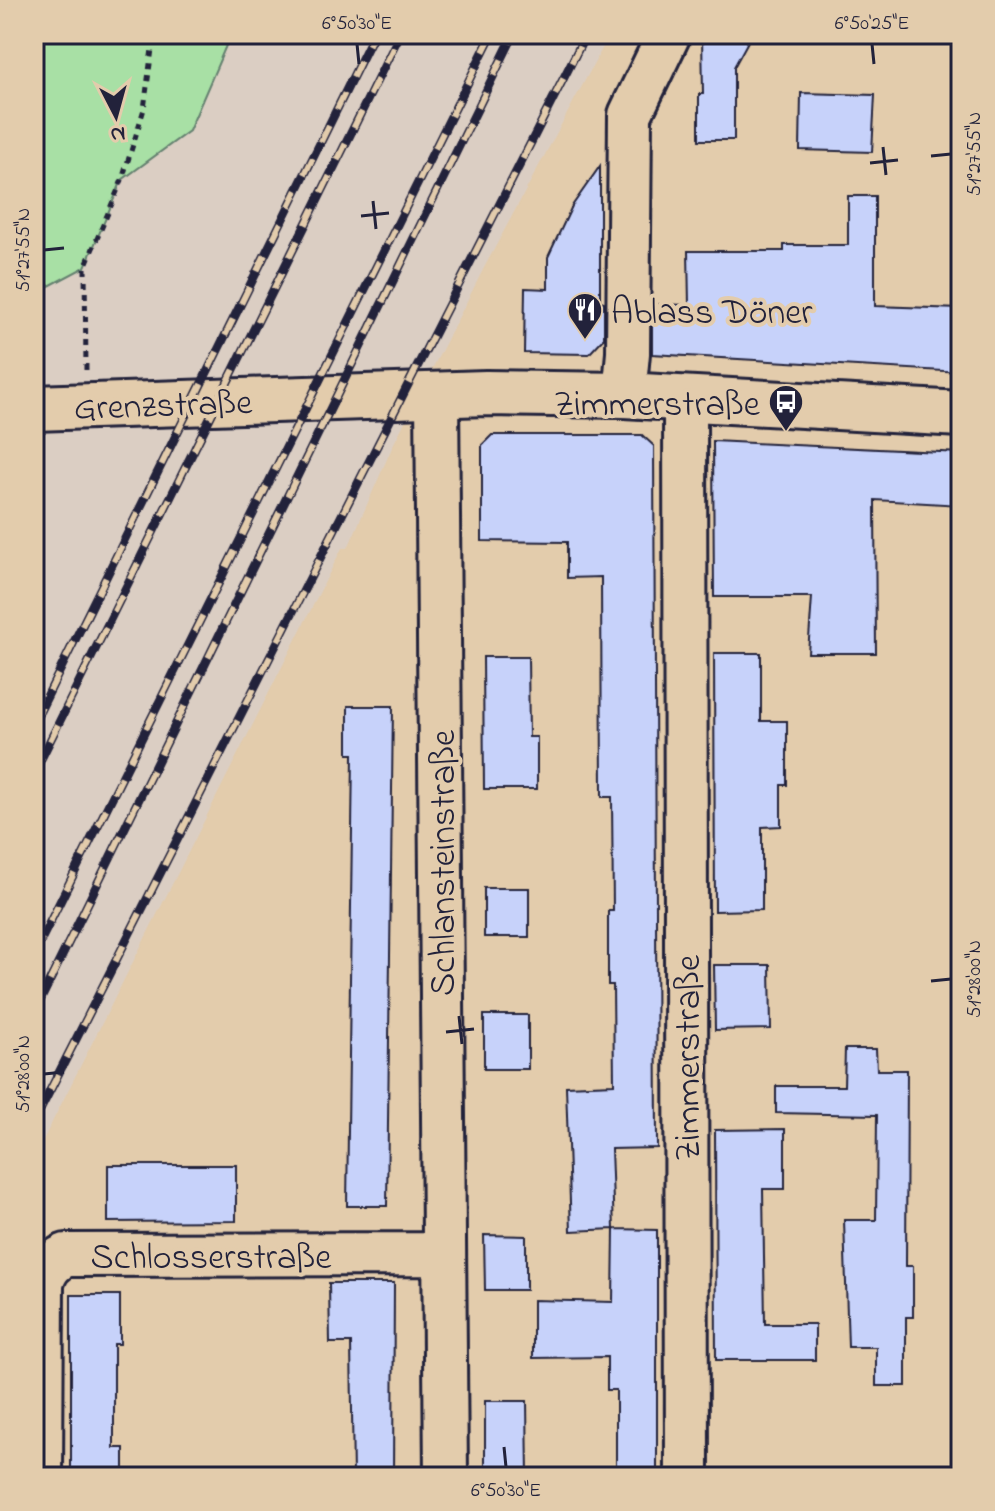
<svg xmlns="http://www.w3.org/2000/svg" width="995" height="1511" font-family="'Indie Flower',sans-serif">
  <rect width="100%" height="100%" fill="#e3ccac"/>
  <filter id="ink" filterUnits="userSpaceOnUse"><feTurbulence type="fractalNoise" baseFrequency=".0125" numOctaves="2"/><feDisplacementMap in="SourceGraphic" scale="16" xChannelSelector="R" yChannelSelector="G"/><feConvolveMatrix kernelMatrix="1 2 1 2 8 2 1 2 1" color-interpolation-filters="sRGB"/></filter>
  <g filter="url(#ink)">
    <path fill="#dbcec3" d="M231 34H610L485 266 394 443 348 548H342L34 1158V294L85 267 122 180 189 131Z"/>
    <path fill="#a8e0a5" stroke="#658170" stroke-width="2" d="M34 34H231L189 131 122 180 85 267 34 294Z"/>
    <path fill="#c7d2fa" stroke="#22223b" stroke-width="2" d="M702 34H752L734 67V140H699V94H703Z
      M801 93 875 95 872 152 800 150Z
      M600 166V301L604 302V338L589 354 524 353 525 288 548 289V257L572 206Z
      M848 196H875V306L961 309V372L652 354V304L689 305 688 251H784V245H848Z
      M492 435H642L654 446 657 1148 611 1149 614 1229 571 1231 566 1086 614 1084 613 985H608V911H613L612 797H602L601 577 567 578V542L482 541V445Z
      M713 441 961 453V505L875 500 876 653H808L812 597H714Z
      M714 653H761V721H787V785H781V826L762 827V910L715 911Z
      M483 657H528L529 737H537V789H484Z
      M348 706H393L387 1206H347L353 754H348Z
      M484 888H529V937H484Z
      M714 965H770L771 1029 715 1030Z
      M484 1015H528V1069H484Z
      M845 1049H876L877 1070H907L906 1266H913V1317H906V1386H876V1347H848L844 1220H876L877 1115 776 1113V1086H844Z
      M785 1129V1189H763L765 1324H815V1360H716L715 1130Z
      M108 1165H236V1221L108 1222Z
      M614 1229 657 1230V1475H616V1390H607V1357L533 1358V1300L613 1302Z
      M484 1235 526 1236V1290H485Z
      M329 1283H394L393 1477H353L351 1343H330Z
      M71 1295H120V1344H114V1448H124V1477H71Z
      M485 1401H527L528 1477H485Z"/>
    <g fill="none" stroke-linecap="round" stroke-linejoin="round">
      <defs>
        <path id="minor" d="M437 394 446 1477
          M624 395 628 353 630 115 669 34
          M685 398 687 1477
          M41 1477 42 1284C46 1269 52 1262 66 1255L444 1254"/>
        <path id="tertiary" d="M34 408 486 393 624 395 961 414"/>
      </defs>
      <use href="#minor" stroke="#22223b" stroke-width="48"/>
      <use href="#tertiary" stroke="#22223b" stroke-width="50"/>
      <path stroke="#22223b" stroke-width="5" stroke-dasharray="6 6" stroke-linecap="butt" d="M86 370 85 267 122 180 144 109 154 34"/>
      <use href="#minor" stroke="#e3ccac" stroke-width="42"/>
      <use href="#tertiary" stroke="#e3ccac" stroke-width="44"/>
      <defs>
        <path id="rail" d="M34 723 374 34
          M34 773 400 34
          M34 954 492 34
          M34 1013 514 34
          M34 1122 586 34"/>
      </defs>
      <use href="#rail" stroke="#22223b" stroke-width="9"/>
      <use href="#rail" stroke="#e3ccac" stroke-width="6" stroke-dasharray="18" stroke-linecap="butt"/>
    </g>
  </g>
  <path fill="none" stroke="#22223b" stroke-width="3" d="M357 44 359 64M872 44 874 64M883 147 886 175M931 156 951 154M870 163 898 160M373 201 376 229M361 216 389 213M44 250 64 248M931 981 951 979M459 1016 462 1044M446 1032 474 1029M44 1074 64 1072M504 1447 506 1467"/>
  <defs>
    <symbol id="restaurant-pin" viewBox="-11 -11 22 30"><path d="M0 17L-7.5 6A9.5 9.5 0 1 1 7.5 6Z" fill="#22223b" stroke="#e3ccac"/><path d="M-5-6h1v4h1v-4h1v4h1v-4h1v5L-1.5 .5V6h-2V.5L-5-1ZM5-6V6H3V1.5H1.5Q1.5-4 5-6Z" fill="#fff"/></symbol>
    <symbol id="bus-pin" viewBox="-11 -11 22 30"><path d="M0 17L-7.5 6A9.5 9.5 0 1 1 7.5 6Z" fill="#22223b" stroke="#e3ccac"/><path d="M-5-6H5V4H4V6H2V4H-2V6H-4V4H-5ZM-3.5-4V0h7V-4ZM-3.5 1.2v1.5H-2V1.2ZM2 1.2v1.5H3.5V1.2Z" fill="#fff"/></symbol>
  </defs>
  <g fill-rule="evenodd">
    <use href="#restaurant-pin" x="565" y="290" width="40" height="54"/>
    <use href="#bus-pin" x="766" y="382" width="40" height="54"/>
  </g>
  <g text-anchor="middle" stroke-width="8" stroke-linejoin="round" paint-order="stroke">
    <g font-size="36" fill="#22223b" stroke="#e3ccac" text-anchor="start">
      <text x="611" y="323">Ablass Döner</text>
      <text x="760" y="415" text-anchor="end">Zimmerstraße</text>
    </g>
    <g font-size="36" fill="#22223b" stroke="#e3ccac">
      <text transform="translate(163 403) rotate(-2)" y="13">Grenzstraße</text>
      <text transform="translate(441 863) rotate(-90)" y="13">Schlansteinstraße</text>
      <text transform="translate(686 1058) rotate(-90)" y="13">Zimmerstraße</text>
      <text x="211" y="1268">Schlosserstraße</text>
    </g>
  </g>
  <rect width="995" height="1511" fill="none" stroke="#e3ccac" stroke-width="88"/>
  <g transform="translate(116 116) rotate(174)" stroke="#e3ccac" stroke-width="6" paint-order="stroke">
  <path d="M0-6L14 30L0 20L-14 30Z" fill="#22223b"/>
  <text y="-12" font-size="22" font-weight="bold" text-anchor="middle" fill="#22223b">N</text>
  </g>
  <rect x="44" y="44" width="907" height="1423" fill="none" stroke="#22223b" stroke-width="3"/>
  <g font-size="20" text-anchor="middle" fill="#22223b">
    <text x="357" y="29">6°50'30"E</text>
    <text x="872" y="29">6°50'25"E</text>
    <text transform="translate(973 154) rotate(-90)" y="7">51°27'55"N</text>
    <text transform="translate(22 250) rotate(-90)" y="7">51°27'55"N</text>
    <text transform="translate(973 979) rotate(-90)" y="7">51°28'00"N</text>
    <text transform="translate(22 1074) rotate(-90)" y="7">51°28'00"N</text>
    <text x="506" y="1496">6°50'30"E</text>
  </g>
</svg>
